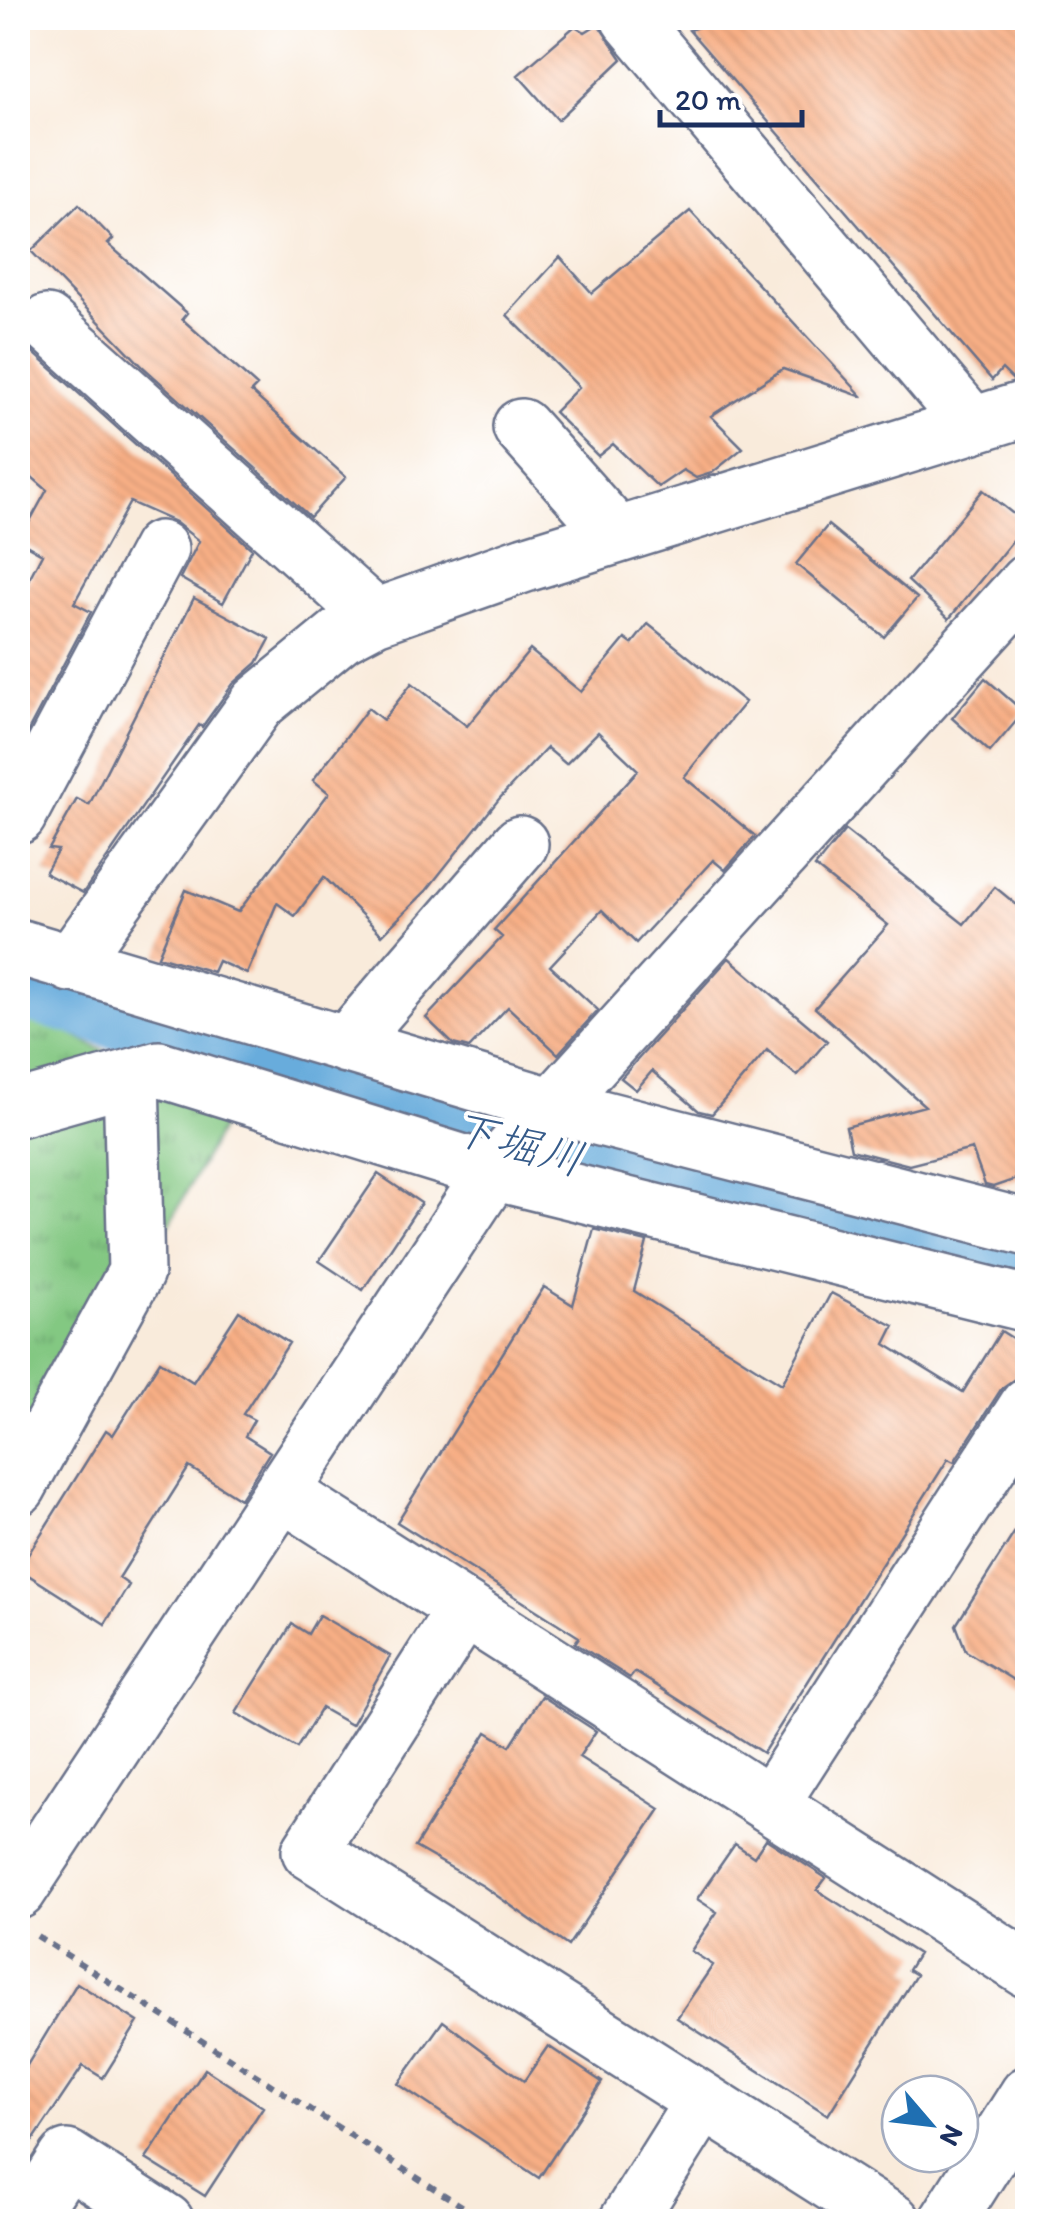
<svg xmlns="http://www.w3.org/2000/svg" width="1045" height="2239" font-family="Itim,'Klee One',sans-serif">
  <defs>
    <pattern id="park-tufts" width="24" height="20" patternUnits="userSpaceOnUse" patternTransform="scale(2.5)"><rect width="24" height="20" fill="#83c882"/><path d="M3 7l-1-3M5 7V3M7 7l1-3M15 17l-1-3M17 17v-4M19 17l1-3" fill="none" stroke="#6aa36e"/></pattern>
    <pattern id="building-back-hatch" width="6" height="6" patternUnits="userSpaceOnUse" patternTransform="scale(2.5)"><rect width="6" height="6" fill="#f8af85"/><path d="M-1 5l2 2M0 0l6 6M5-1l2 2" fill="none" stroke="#d49775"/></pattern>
  </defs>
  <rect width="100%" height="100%" fill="#fff"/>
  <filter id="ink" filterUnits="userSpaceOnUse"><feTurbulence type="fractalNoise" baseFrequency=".01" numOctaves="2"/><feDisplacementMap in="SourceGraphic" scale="20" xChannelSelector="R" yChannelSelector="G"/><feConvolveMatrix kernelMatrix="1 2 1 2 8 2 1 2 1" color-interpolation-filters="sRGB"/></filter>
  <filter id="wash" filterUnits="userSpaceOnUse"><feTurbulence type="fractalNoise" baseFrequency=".0048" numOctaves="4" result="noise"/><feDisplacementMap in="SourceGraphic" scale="40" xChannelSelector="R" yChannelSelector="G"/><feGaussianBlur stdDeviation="2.25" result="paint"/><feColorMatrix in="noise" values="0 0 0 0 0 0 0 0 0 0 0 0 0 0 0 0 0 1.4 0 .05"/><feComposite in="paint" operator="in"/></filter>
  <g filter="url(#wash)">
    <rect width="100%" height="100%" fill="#f9ebdb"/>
    <path fill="url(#park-tufts)" stroke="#4f7c70" stroke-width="2.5" d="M18 1006 227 1116 18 1508Z"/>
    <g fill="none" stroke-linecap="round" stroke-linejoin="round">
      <path stroke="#67acdc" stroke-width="85" d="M18 977 79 993 458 1128 1028 1276"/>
    </g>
    <g id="blocks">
      <path fill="url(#building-back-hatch)" d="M725 18H1028V378L1013 380 1002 369 992 380 689 30Z
        M598 24 622 59 558 120 518 75 575 26 585 32Z
        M79 204 113 239 108 244 187 313 182 319 257 386 251 392 346 477 310 517 143 367 31 251Z
        M690 211 863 397 783 369 711 416 743 448 712 473 696 478 683 470 658 487 613 444 598 456 554 412 579 387 507 315 560 257 592 293Z
        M18 333 26 346 252 549 223 603 180 578 199 541 175 522 130 502 74 603 91 612 18 750V600L42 554 19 541 47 490 18 465Z
        M983 490 1026 524 949 619 908 581Z
        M828 525 917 598 884 637 796 564Z
        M194 598 270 639 257 663 233 684 202 727 199 725 83 893 45 873 58 850 49 849 77 799 89 805Z
        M648 624 745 702 684 777 755 836 725 870 713 860 636 943 602 910 550 966 598 1010 558 1054 508 1007 469 1048 453 1044 426 1018 502 937 494 930 638 770 598 732 566 764 547 748 499 799 426 891 382 935 324 877 295 916 277 903 247 974 218 961 213 972 158 956 186 890 238 912 329 793 313 780 368 708 383 720 412 683 467 726 530 650 581 692 625 639 632 644Z
        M985 678 1024 712 990 752 952 718Z
        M845 830 964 924 995 887 1028 914V1175L993 1187 985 1185 972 1149 909 1165 851 1150 846 1127 925 1106 815 1008 888 925 815 867Z
        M729 958 827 1041 797 1076 767 1050 712 1114 699 1111 652 1071 636 1090 621 1078Z
        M378 1174 421 1203 363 1290 319 1261Z
        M594 1229 647 1242 634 1291 782 1384 831 1293 894 1326 885 1344 963 1392 1001 1331 1028 1348V1363L1019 1376 1002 1388 954 1462 948 1459 763 1753 635 1672 630 1678 575 1643 579 1637 397 1522 544 1287 573 1305Z
        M239 1311 289 1343 243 1414 254 1420 245 1436 270 1452 240 1499 189 1467 119 1578 129 1585 105 1624 19 1569 106 1430 113 1435 160 1361 193 1382Z
        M1028 1511V1689L966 1651 956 1625Z
        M319 1615 390 1656 351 1725 321 1708 297 1748 236 1713 292 1624 308 1634Z
        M542 1696 596 1731 579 1757 660 1809 568 1946 483 1886 415 1847 487 1732 510 1746Z
        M766 1839 826 1878 817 1890 918 1954 908 1970 916 1975 828 2115 677 2018 713 1965 691 1951 717 1912 697 1899 735 1844 754 1857Z
        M77 1983 138 2022 103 2078 83 2066 18 2163V2080Z
        M443 2021 524 2081 548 2046 602 2082 539 2178 398 2084Z
        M205 2069 263 2107 205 2196 146 2159Z"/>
    </g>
  </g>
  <g filter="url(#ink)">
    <use href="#blocks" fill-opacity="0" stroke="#69718a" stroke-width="2.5"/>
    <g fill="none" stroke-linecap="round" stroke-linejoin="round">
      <defs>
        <path id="minor" d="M629 18 971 423
          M47 323 375 617
          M521 427 617 535
          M18 816 160 549
          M18 947 550 1105 1028 1228
          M70 964 258 703 341 635 375 617 525 564 1028 408
          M346 1045 520 844
          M18 1109 159 1069 493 1172 1028 1304
          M18 1487 136 1272 131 1077
          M283 1493 1028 1970
          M464 1610 310 1851 893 2222
          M771 1803 1028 1405
          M18 1891 493 1172 1028 582
          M26 2222 67 2158 166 2222
          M627 2222 703 2101
          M947 2222 1028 2094"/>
      </defs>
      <use href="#minor" stroke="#69718a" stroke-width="60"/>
      <path stroke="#69718a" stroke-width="6" stroke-dasharray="8 8" stroke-linecap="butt" d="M37 1936 487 2222"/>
      <use href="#minor" stroke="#fff" stroke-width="55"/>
    </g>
  </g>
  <g text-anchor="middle" stroke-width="8" stroke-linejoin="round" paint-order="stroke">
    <g font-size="45" font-style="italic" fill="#365b8a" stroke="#fff">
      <text transform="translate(518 1143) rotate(15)" y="16">下堀川</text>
    </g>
  </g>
  <rect width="1045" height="2239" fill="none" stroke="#fff" stroke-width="60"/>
  <g transform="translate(930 2124) rotate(118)"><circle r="48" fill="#ffffff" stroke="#a4acbf" stroke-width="2.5"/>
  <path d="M0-8L18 38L0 25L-18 38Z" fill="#1f6fb2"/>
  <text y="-15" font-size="28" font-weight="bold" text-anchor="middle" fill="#1b2f5e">N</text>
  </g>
  <path d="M660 110v15h142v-15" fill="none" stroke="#1b2f5e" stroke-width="5"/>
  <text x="675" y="110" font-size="30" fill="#1b2f5e" stroke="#ffffff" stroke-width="8" paint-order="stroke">20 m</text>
</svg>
